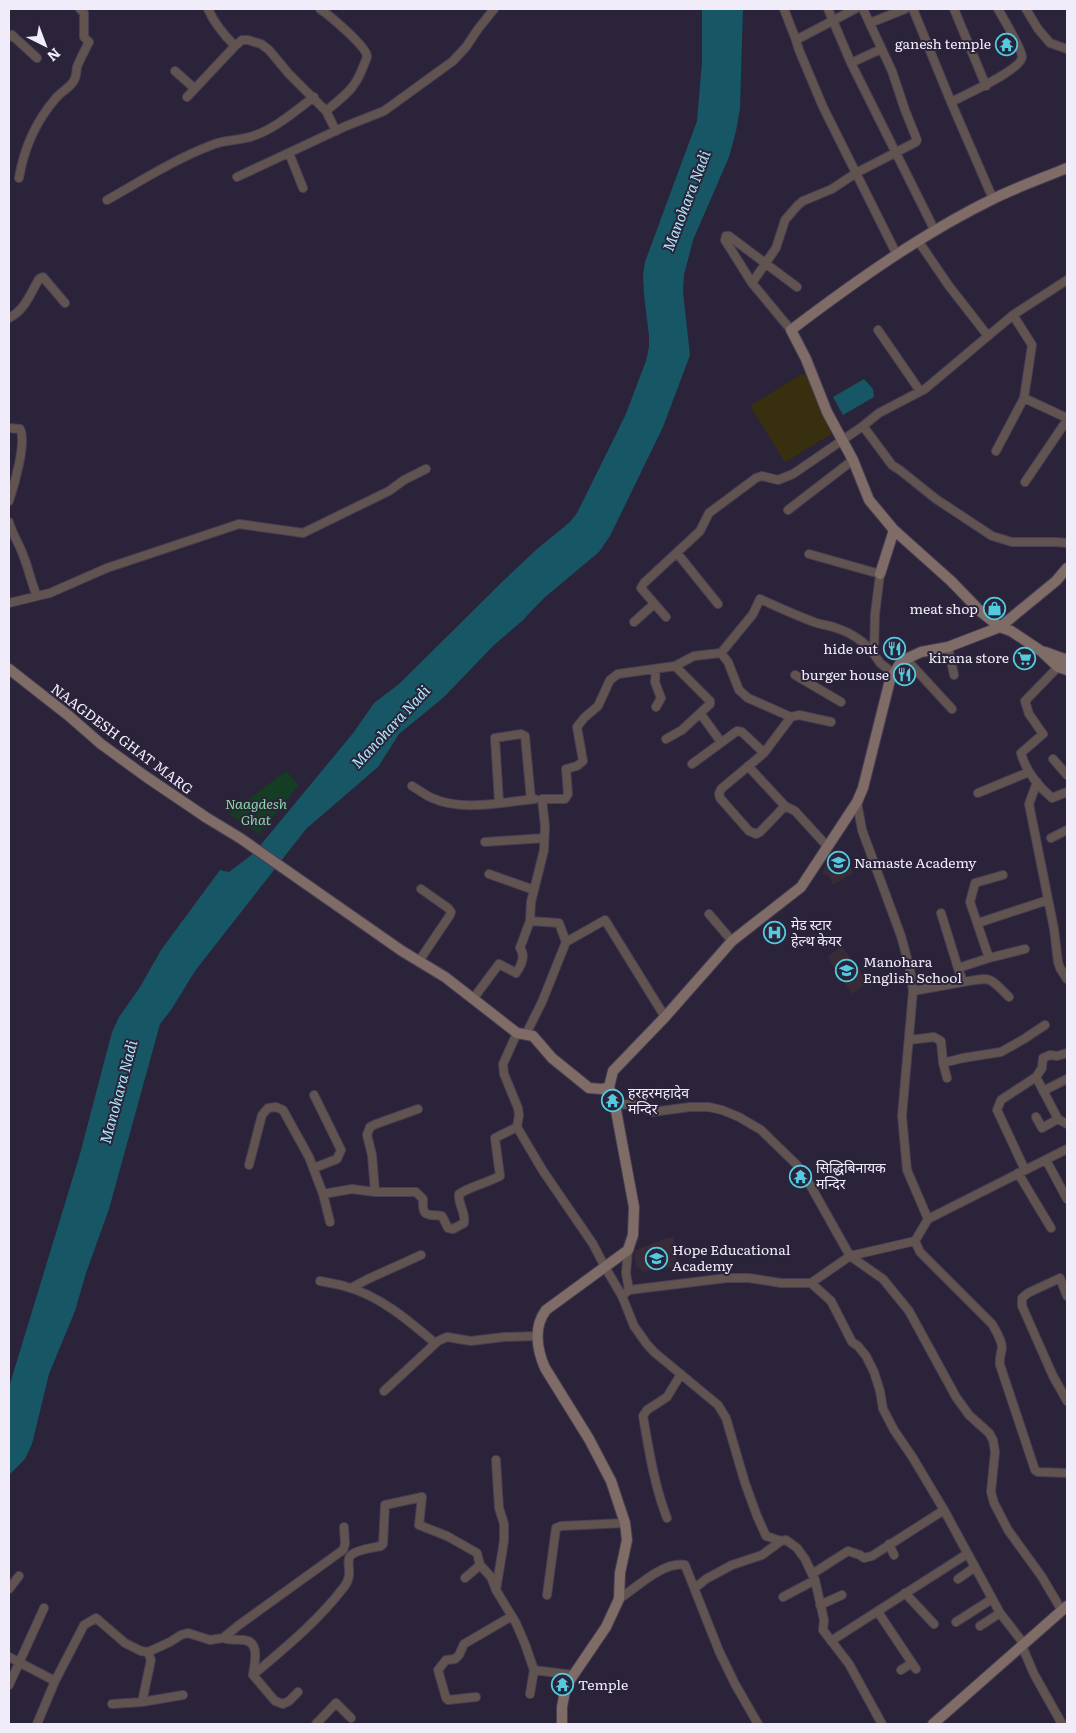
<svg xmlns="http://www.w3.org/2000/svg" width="1076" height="1733" font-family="Literata,'Noto Sans Devanagari',serif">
  <rect width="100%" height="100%" fill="#2b2339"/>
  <path fill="#382a37" d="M845 852 853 873 833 885 830 877 822 874 830 854Z
    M842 946 868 983 852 994 827 957Z
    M674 1237 677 1266 643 1272 636 1267 634 1251 663 1239Z"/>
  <path fill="#143d23" d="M286 771 299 785 259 834 229 814Z"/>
  <path fill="#372f0e" d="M806 374 833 433 785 462 750 406 800 375Z"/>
  <path fill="#175665" d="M702 9H743L740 108 736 131 729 157 693 240 684 275 683 292 690 355 663 427 610 536 599 552 544 598 522 621 493 646 444 697 399 734 378 767 306 829 195 971 171 1010 160 1024 109 1209 86 1273 75 1311 49 1374 32 1444 25 1459 9 1475V1387L80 1154 112 1032 119 1017 140 987 161 950 220 870 229 872 254 853 354 732 374 703 399 684 502 582 537 549 570 522 577 513 625 416 646 361 649 347V336L644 295 643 275 645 262 697 121 702 62Z
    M864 379 873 389 874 397 843 415 833 397Z"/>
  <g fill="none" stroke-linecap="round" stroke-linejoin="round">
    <defs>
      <path id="street" d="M208 9C214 23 224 35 235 46L242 40H248L261 44 269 50 289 74 326 111 336 131
        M320 9C329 15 366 46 367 56 367 59 364 64 363 67 355 89 344 96 326 111
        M784 9 796 40
        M828 9 851 63 935 231
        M855 9 796 40 799 50 823 107 897 255
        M913 9 951 102 993 199
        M954 9 986 86
        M1026 9 1038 29 1050 43 1067 49
        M870 23 905 9
        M9 37 12 35 37 58
        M851 63 881 49
        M175 71 194 88
        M187 97 235 46
        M951 102C963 96 1021 70 1022 57 1022 49 1003 18 998 9
        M289 153 303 188
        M237 177 346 126 384 111 453 61 466 47 478 29 494 9
        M19 178C24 148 36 121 56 98 61 92 69 88 73 82 77 77 76 72 77 67 80 59 85 50 89 42L84 37V13L80 9
        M107 200C141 181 175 159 212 145 226 139 240 141 253 136 275 129 295 111 314 97
        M726 236 725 240 752 283 791 330
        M726 236H729L797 287
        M919 242 949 286 988 336
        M752 283 776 248 785 220 798 205 803 201 832 189 856 173 916 142 917 140 905 110 892 71 863 9
        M1013 315 1032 345 1024 398 1067 418
        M9 318C25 310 30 294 39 279L43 277 65 303
        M878 330 920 391
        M863 426 892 465 901 471 936 499 992 536 1012 542H1056L1067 543
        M9 428 20 429C27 442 14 486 9 501
        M996 451 1024 398
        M1025 482 1067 420
        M788 510 853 460
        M9 522C12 534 19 543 23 555 29 569 31 583 37 596
        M677 553 718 604
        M809 554 880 574 875 614 874 654 880 663 893 673
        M9 603 50 593 107 568 239 524 303 533 389 491 404 480 426 469
        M666 617 641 588 644 583 700 531 709 513 756 478 762 476 778 480 793 474 863 426 879 413 925 389 1013 315 1067 280
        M634 622 654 604
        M948 647 954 675
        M721 653 728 662 739 690 748 698 791 717 799 715 831 722
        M906 659 952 709
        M1058 667 1025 701 1029 714 1043 734 1021 753C1026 772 1038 786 1052 798L1067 792
        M656 669 655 682 661 698 656 707
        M795 675 841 702
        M700 713 721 742
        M666 739 682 730 710 704V701L675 666
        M1053 759 1067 775
        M692 764 737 731 742 732 764 753
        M748 766 785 806 795 811 827 846
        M1037 782 1029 804 1054 929 1058 962 1060 968 1067 979
        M412 786C419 790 425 795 432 798 463 812 502 802 535 799
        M978 793 1029 772
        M499 802 495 738 521 734 525 736 531 799
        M857 802 862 830 901 936 910 969 913 991 902 1116 907 1170 928 1219
        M785 806 760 832 756 834 749 831 720 798 719 794 721 789 764 753 791 717
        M1051 838 1067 830
        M485 842 544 838
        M489 874 534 890
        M941 913 958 968 989 958 1025 949
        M709 914 732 941
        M978 923 1048 900
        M566 942 559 923 530 921 531 902 544 850 545 826 542 799H565L568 794 566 769 577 766 583 761 577 727 584 718 598 706 610 680 618 674 675 666 694 656 721 653 753 614 760 599C778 607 795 615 814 622 821 625 829 625 836 628 850 632 865 642 874 654
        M989 958 970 902 975 883 1003 875
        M419 961 450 915 451 912 448 908 421 889
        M963 982C992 977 988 976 1009 997
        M913 991 963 982 958 968
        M473 999 499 964 516 973C521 966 526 956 520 948L530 921
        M517 1033 503 1064 504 1074 518 1108 519 1115 517 1127 543 1171 593 1244 605 1267 622 1296
        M526 1034 542 1002 566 942 605 920 665 1017
        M909 1040 934 1037 941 1041 943 1063 947 1078
        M943 1063 963 1058 1001 1052 1024 1039 1045 1025
        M1036 1077 1058 1119 1067 1124
        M1043 1091 1067 1079
        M314 1095 341 1150 337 1159 314 1168
        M615 1105 633 1104 652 1112 690 1107H709L722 1110 739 1117 761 1130 796 1164 804 1174 850 1256 883 1279 909 1311 956 1397 969 1415 989 1433 993 1440 995 1452 991 1492 994 1503 1008 1530 1042 1577 1062 1611
        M1036 1117 1042 1128 1058 1119
        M1046 1160 1067 1199
        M249 1165 262 1115 268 1108 276 1107 283 1110 309 1157 323 1194 330 1222
        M1025 1170 997 1110 1001 1100 1036 1077 1042 1068 1043 1058 1050 1055 1057 1056 1067 1053
        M1018 1173 1051 1228
        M375 1192 372 1155 367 1135 370 1127 376 1124 418 1109
        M323 1194 352 1189 375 1192H416L423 1199C422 1218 427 1214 442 1216L448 1228 453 1229 464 1223C466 1213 458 1205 459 1194 471 1186 487 1183 500 1176L495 1138 517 1127
        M915 1241 920 1252 992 1324C996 1331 1002 1340 1002 1348 1001 1354 999 1358 1000 1365L1035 1470 1038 1472 1067 1473
        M628 1250 626 1273 629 1290 622 1296 634 1326 646 1343 654 1352 718 1405 726 1418 745 1483 757 1516 766 1536 781 1541 786 1540 797 1548 805 1559 815 1580 824 1620 823 1630 849 1664 882 1724
        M320 1281C329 1283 338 1284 347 1287 380 1296 409 1321 435 1343
        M811 1283 850 1256 915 1241 928 1219 1067 1149
        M351 1288 368 1279 421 1255
        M629 1290 727 1278H749L781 1283H811L831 1301 852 1342 858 1346 866 1356 874 1372 880 1391 883 1409 894 1430 913 1458 944 1510 1000 1613
        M1067 1296 1060 1278 1028 1293 1022 1298V1306L1053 1376 1067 1401
        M384 1391 438 1341 447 1337 471 1341 504 1337 538 1336
        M667 1518C654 1485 649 1450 643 1416L647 1410 667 1397 681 1374
        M344 1527 345 1544 343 1550 239 1625 223 1638C231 1641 236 1639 244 1640 261 1642 254 1664 253 1675 285 1648 318 1621 344 1587 355 1573 344 1562 351 1555 358 1549 372 1548 381 1546L383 1544 385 1505 422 1497 419 1525 447 1536 477 1553 480 1565
        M889 1544 894 1555
        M812 1574 848 1551 860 1555 864 1558 872 1556 944 1510
        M465 1578 480 1565 491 1577 496 1590 516 1623 525 1644 534 1670 530 1694
        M958 1579 975 1567
        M695 1588 706 1579 732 1565 762 1555 781 1541
        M9 1589 19 1576
        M496 1590 504 1541V1524L499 1508 496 1460
        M905 1593 934 1624
        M547 1595 556 1528 561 1526 625 1523
        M783 1597 815 1580
        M619 1599C637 1587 664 1561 685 1565L719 1651 735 1684 758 1724
        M820 1605 842 1595
        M878 1612 916 1669
        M956 1622 992 1599
        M980 1626 1000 1613 1024 1644
        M831 1641 967 1554
        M1022 1646 1034 1674 1062 1724
        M9 1657 55 1681
        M534 1670 573 1675
        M901 1670 912 1663
        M253 1675 275 1701 283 1704 289 1701 298 1692
        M9 1685 44 1608
        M476 1697 448 1700 446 1698 438 1670 446 1660 455 1659 459 1655 464 1644 512 1616
        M142 1702 151 1660 148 1652
        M112 1704 142 1702 183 1695
        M37 1724 55 1681 84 1625 96 1618 125 1643 141 1651 148 1652 170 1642 181 1635 188 1633 210 1640 223 1638
        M316 1724 336 1703 351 1718"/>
      <path id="secondary" d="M894 530 951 581 981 612 1000 627 1011 631 1041 651 1058 667 1067 670
        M880 574 894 530 869 500 853 460 827 412 806 359 791 330C853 283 923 233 993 199 1017 187 1043 178 1067 168
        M1045 652 1067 660
        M9 669 69 716 101 744 145 776 207 818 240 838 402 951 445 977 517 1033 533 1036 552 1058 589 1088 602 1089 609 1087
        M562 1724V1707L565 1691 570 1680 606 1627 619 1599 620 1573 627 1540 625 1523 611 1481 589 1439 545 1368C537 1350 533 1327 546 1310L628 1250 633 1235 634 1207 615 1105 609 1087 613 1071 665 1017 732 941 801 887 857 802 863 788 890 680 899 665 906 659 921 652 948 647 1000 627 1056 581 1067 568
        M933 1724 1067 1606"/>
    </defs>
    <use href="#street" stroke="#473f54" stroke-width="10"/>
    <use href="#secondary" stroke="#473f54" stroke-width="12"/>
    <use href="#street" stroke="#615450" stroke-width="8"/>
    <use href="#secondary" stroke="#806c66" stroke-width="10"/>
  </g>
  <defs>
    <symbol id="temple-ring" viewBox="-11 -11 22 22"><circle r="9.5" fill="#2b2339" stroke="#54cade" stroke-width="1.5"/><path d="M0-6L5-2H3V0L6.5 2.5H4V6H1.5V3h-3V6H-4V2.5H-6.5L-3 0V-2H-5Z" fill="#54cade"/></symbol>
    <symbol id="shop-ring" viewBox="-11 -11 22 22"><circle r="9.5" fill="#2b2339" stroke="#54cade" stroke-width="1.5"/><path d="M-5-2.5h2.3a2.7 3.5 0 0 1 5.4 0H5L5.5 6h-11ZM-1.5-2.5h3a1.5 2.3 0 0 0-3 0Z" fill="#54cade"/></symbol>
    <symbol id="restaurant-ring" viewBox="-11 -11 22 22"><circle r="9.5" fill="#2b2339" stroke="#54cade" stroke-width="1.5"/><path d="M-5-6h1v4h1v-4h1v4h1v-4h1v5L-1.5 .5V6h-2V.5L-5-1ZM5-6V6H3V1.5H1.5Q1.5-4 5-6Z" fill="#54cade"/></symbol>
    <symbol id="supermarket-ring" viewBox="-11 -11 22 22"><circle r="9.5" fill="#2b2339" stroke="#54cade" stroke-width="1.5"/><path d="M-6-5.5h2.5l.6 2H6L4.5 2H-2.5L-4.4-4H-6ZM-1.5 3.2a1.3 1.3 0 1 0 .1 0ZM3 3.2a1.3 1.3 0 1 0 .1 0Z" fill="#54cade"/></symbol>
    <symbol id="school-ring" viewBox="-11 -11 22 22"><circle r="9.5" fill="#2b2339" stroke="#54cade" stroke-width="1.5"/><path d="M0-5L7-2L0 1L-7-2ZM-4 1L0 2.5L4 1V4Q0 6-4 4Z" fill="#54cade"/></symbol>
    <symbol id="hospital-ring" viewBox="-11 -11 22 22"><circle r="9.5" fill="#2b2339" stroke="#54cade" stroke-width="1.5"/><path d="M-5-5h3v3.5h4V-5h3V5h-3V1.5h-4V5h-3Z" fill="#54cade"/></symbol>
  </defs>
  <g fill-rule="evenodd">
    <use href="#temple-ring" x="994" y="32" width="25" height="25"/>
    <use href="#shop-ring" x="982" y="596" width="25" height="25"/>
    <use href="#restaurant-ring" x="882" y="636" width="25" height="25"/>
    <use href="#supermarket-ring" x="1012" y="646" width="25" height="25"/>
    <use href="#restaurant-ring" x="892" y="662" width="25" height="25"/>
    <use href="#school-ring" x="826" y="850" width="25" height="25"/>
    <use href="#hospital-ring" x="762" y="920" width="25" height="25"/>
    <use href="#school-ring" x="834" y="958" width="25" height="25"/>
    <use href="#temple-ring" x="600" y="1088" width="25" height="25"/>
    <use href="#temple-ring" x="788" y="1164" width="25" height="25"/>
    <use href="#school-ring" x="644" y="1246" width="25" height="25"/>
    <use href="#temple-ring" x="550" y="1672" width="25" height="25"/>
  </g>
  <g text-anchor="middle" stroke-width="4" stroke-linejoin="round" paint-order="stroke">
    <g font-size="14" fill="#f0ecfa" stroke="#2b2339" text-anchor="start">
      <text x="991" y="49" text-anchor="end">ganesh temple</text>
      <text x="978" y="614" text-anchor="end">meat shop</text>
      <text x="878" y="654" text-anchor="end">hide out</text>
      <text x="1009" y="663" text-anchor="end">kirana store</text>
      <text x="889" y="680" text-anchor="end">burger house</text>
      <text x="854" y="868">Namaste Academy</text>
      <text x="791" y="930">मेड स्टार<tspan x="791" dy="16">हेल्थ केयर</tspan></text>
      <text x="863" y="967">Manohara<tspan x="863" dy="16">English School</tspan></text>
      <text x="628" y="1098">हरहरमहादेव<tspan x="628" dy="16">मन्दिर</tspan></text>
      <text x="816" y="1173">सिद्धिबिनायक<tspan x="816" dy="16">मन्दिर</tspan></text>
      <text x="672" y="1255">Hope Educational<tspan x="672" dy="16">Academy</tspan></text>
      <text x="578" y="1690">Temple</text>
    </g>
    <g font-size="14" fill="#f0ecfa" stroke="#2b2339">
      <text transform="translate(122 739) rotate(37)" y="5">NAAGDESH GHAT MARG</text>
    </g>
    <g font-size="14" font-style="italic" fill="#87d79f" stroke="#2b2339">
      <text x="256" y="809">Naagdesh<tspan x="256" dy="16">Ghat</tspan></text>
    </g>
    <g font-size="15" font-style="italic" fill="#abeafc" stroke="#2b2339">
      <text transform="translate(687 201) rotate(-69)" y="5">Manohara Nadi</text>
      <text transform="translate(391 727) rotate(-47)" y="5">Manohara Nadi</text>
      <text transform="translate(119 1092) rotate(-75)" y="5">Manohara Nadi</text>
    </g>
  </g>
  <rect width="1076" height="1733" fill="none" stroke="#f0ecfa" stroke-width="20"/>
  <g transform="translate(45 45) rotate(138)" stroke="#2b2339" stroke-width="4" paint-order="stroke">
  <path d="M0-4L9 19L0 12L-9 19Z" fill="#f0ecfa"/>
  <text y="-8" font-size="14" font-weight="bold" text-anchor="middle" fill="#f0ecfa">N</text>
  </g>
</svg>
